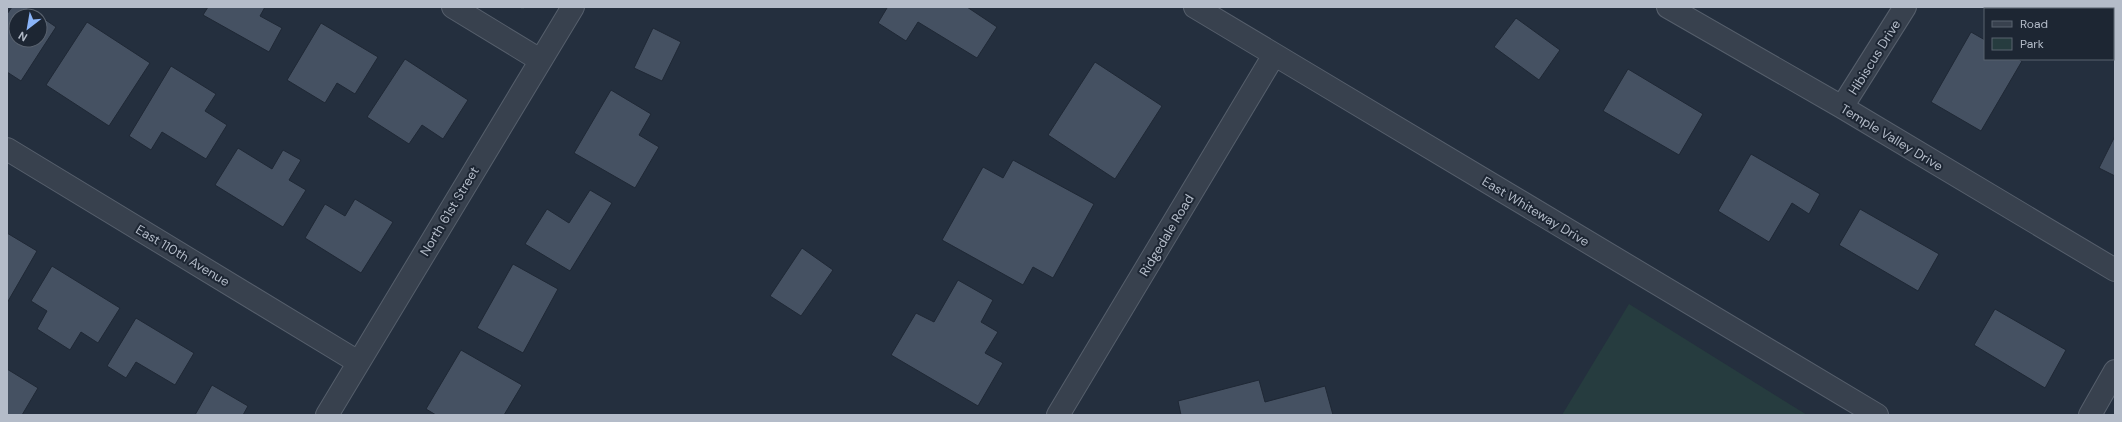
<svg xmlns="http://www.w3.org/2000/svg" width="2122" height="422" font-family="'DM Sans',sans-serif">
  <rect width="100%" height="100%" fill="#242f3e"/>
  <path fill="#263c3f" d="M1629 304 1807 415H1562Z"/>
  <path fill="#455162" stroke="#1f2835" d="M12 7H26L40 16H16V40H40V16L56 27 21 81 7 72V14Z
    M208 7H265L260 16 282 28 269 52 203 15Z
    M886 7H967L997 27 977 58 918 22 906 41 878 23 887 8Z
    M2040 7H2084L2083 9H2044Z
    M1516 18 1560 50 1539 80 1494 47Z
    M87 22 150 63 109 126 46 85Z
    M321 23 378 57 355 94 337 83 325 103 287 80Z
    M653 28 681 42 662 81 634 68Z
    M1971 32 1985 40V59H2018L2022 61 1981 131 1931 102Z
    M405 59 468 100 443 139 422 125 409 144 367 117Z
    M1095 62 1162 106 1115 179 1048 135Z
    M171 66 216 94 205 111 227 125 206 159 162 132 151 150 129 136Z
    M1628 69 1703 114 1679 155 1603 111Z
    M611 90 651 114 639 135 659 147 635 188 574 153Z
    M2115 136V176L2099 168Z
    M238 148 272 169 283 150 301 160 289 180 306 190 283 227 215 185Z
    M1751 154 1820 194 1809 214 1792 203 1769 242 1718 211Z
    M1013 160 1094 204 1053 278 1033 267 1023 285 942 240 983 167 1003 178Z
    M590 190 612 203 570 271 525 244 547 209 569 223Z
    M355 199 393 222 361 273 305 238 325 204 345 216Z
    M1860 209 1939 254 1918 291 1839 245Z
    M7 233 37 251 7 303Z
    M802 248 833 270 801 316 770 296Z
    M513 264 558 289 523 353 477 328Z
    M52 266 120 308 98 343 81 332 70 350 37 329 47 311 31 301Z
    M958 280 993 300 981 322 998 332 985 353 1003 363 978 406 891 355 916 313 934 322Z
    M1995 309 2066 350 2045 388 1974 345Z
    M136 318 194 353 175 385 136 362 126 378 107 366Z
    M461 350 522 385 504 415H436L426 409Z
    M7 369 38 388 22 415H7Z
    M1259 380 1265 402 1325 386 1333 415H1181L1178 401Z
    M212 385 248 406 243 415H195Z"/>
  <g fill="none" stroke-linecap="round" stroke-linejoin="round">
    <defs>
      <path id="minor" d="M453 7 540 60
        M1195 7 1877 415
        M1668 7 1842 107 2115 270
        M1842 107 1905 7
        M7 149 358 362
        M327 415 573 7
        M1058 415 1274 55
        M2090 415 2115 371"/>
    </defs>
    <use href="#minor" stroke="#565f6c" stroke-width="24"/>
    <path stroke="#44595c" stroke-width="2.5" stroke-dasharray="3 3" stroke-linecap="butt" d="M521 7H525"/>
    <use href="#minor" stroke="#38414e" stroke-width="22"/>
  </g>
  <g text-anchor="middle" stroke-width="4" stroke-linejoin="round" paint-order="stroke">
    <g font-size="13" fill="#b4bcc9" stroke="#1d2633">
      <text transform="translate(1874 57) rotate(-58)" y="5">Hibiscus Drive</text>
      <text transform="translate(1892 137) rotate(31)" y="5">Temple Valley Drive</text>
      <text transform="translate(449 211) rotate(-59)" y="5">North 61st Street</text>
      <text transform="translate(1536 211) rotate(31)" y="5">East Whiteway Drive</text>
      <text transform="translate(1166 235) rotate(-59)" y="5">Ridgedale Road</text>
      <text transform="translate(183 255) rotate(31)" y="5">East 110th Avenue</text>
    </g>
  </g>
  <rect width="2122" height="422" fill="none" stroke="#b4bcc9" stroke-width="16"/>
  <rect x="1984" y="8" width="130" height="52" fill="#1d2633" stroke="#59626f"/>
  <rect x="1992" y="21" width="20" height="6" fill="#38414e" stroke="#59626f"/>
  <text x="2020" y="28" font-size="12" fill="#b4bcc9">Road</text>
  <rect x="1992" y="38" width="20" height="12" fill="#263c3f" stroke="#59626f"/>
  <text x="2020" y="48" font-size="12" fill="#b4bcc9">Park</text>
  <g transform="translate(28 28) rotate(211)"><circle r="19" fill="#1d2633" stroke="#59626f"/>
  <path d="M0-3L7 15L0 10L-7 15Z" fill="#8ab4f8"/>
  <text y="-6" font-size="11" font-weight="bold" text-anchor="middle" fill="#b4bcc9">N</text>
  </g>
</svg>
